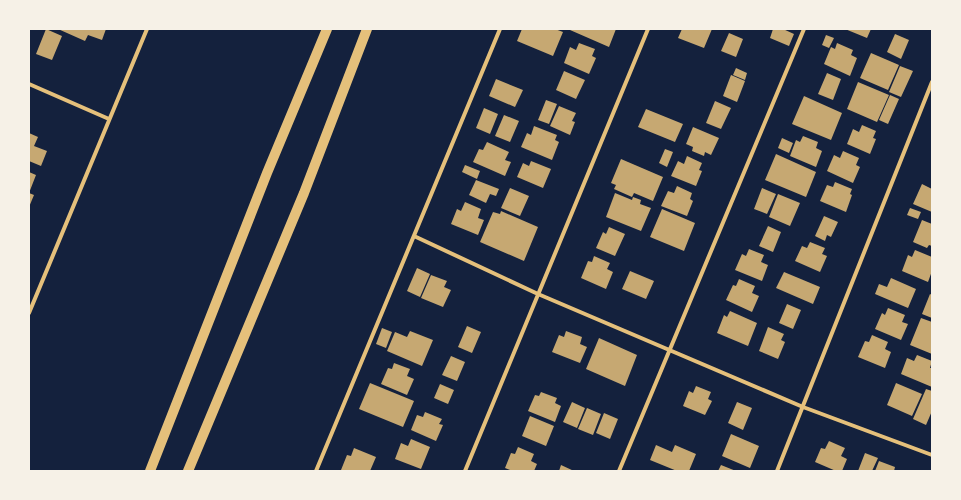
<svg xmlns="http://www.w3.org/2000/svg" width="961" height="500" font-family="Barlow,sans-serif">
  <rect width="100%" height="100%" fill="#14213d"/>
  <path fill="#c6a872" d="M46 29 62 36 52 60 36 54Z
    M58 29H106L102 40 88 35 85 41Z
    M522 29H555L563 32 553 56 517 41Z
    M570 29H616L609 47 570 30Z
    M682 29H712L704 48 678 38Z
    M773 29H783L794 34 789 46 770 38Z
    M845 29H871L867 38Z
    M729 33 743 39 736 57 721 51Z
    M895 34 909 40 901 59 887 52Z
    M826 35 834 38 829 48 822 45Z
    M579 43 595 49 592 56 596 58 589 74 564 63 570 47 576 50Z
    M837 43 853 50 851 55 857 58 850 76 824 64 831 47 835 49Z
    M871 53 899 65 888 90 860 78Z
    M900 66 913 71 901 97 889 92Z
    M736 68 747 73 745 80 733 75Z
    M564 71 585 80 576 99 556 90Z
    M827 73 841 79 833 100 818 94Z
    M731 75 745 81 737 102 723 96Z
    M496 79 523 90 515 107 489 96Z
    M858 82 889 95 877 122 847 109Z
    M890 95 899 99 888 124 879 120Z
    M804 96 842 113 831 140 792 124Z
    M546 100 557 104 549 124 538 120Z
    M715 101 731 108 721 129 706 123Z
    M559 106 576 113 572 121 575 122 570 135 550 126Z
    M484 108 498 114 490 134 476 128Z
    M646 109 683 124 675 142 638 127Z
    M504 115 519 121 510 142 495 136Z
    M862 125 876 131 873 138 876 139 870 154 847 144 853 129 859 132Z
    M534 126 557 135 555 140 559 142 552 160 521 147 527 133 531 135Z
    M693 127 719 138 711 155 705 152 704 156 692 151 693 147 686 144Z
    M29 133 38 137 34 146 47 151 41 166 29 161Z
    M803 136 818 142 816 148 822 151 816 167 790 156 796 140 800 142Z
    M782 138 793 143 789 153 778 148Z
    M487 142 509 152 505 160 511 162 505 176 473 162 479 149 483 150Z
    M665 149 673 152 667 167 659 163Z
    M843 151 859 158 856 165 860 167 853 183 827 171 834 155 840 158Z
    M776 154 816 172 806 197 765 180Z
    M687 156 702 163 699 170 702 171 696 186 671 176 678 161 684 164Z
    M621 159 663 177 653 201 634 193 632 197 614 189 616 185 611 183Z
    M531 161 551 169 543 188 517 177 523 163 529 166Z
    M465 165 480 171 477 179 462 172Z
    M29 172 36 175 29 193 34 195 29 207Z
    M476 180 499 189 496 196 490 194 486 203 469 195Z
    M835 182 852 189 850 194 852 195 846 212 820 201 827 185 833 187Z
    M922 184 932 189V212L913 204Z
    M677 186 692 193 690 199 693 201 687 216 661 206 668 191 674 193Z
    M510 188 529 196 520 216 501 208Z
    M762 188 776 194 767 214 754 209Z
    M615 193 632 200 633 197 641 200 640 204 651 208 641 231 606 217Z
    M778 194 800 203 790 226 769 217Z
    M465 202 481 209 478 218 484 220 478 235 451 224 457 209 461 211Z
    M910 208 921 212 918 219 907 215Z
    M662 209 695 223 684 251 650 237Z
    M501 211 538 227 524 261 480 242 493 212 500 214Z
    M824 216 838 222 831 237 827 235 825 241 815 236Z
    M922 220 932 224V246L929 245 927 248 913 242Z
    M768 226 781 232 773 252 759 246Z
    M609 227 625 234 615 256 596 248 603 232 606 234Z
    M810 242 825 248 822 254 827 256 820 272 795 261 802 246 807 248Z
    M749 249 764 255 761 262 768 265 762 281 735 270 742 254 746 256Z
    M915 250 932 257V271L928 282 902 271 908 255 912 257Z
    M594 256 610 263 607 269 613 272 606 289 581 278 588 261 592 262Z
    M417 268 430 274 420 297 407 291Z
    M630 271 654 281 646 299 622 289Z
    M784 272 820 287 813 304 776 288Z
    M431 275 447 281 444 287 451 290 443 307 421 298Z
    M891 278 916 289 908 308 875 294 879 284 887 287Z
    M739 279 755 286 752 293 759 296 752 312 726 300 733 285 736 286Z
    M930 294 932 295V318L922 314Z
    M787 304 801 310 793 329 779 323Z
    M888 308 905 315 902 322 908 324 901 340 875 329 882 313 885 315Z
    M730 311 757 323 748 346 717 333 724 315 727 317Z
    M921 318 932 322V354L910 345Z
    M467 326 481 332 472 353 458 347Z
    M768 327 784 334 781 340 785 342 778 359 759 351Z
    M382 328 392 332 386 348 376 344Z
    M410 331 433 340 422 366 387 351 395 332 407 337Z
    M566 331 582 337 580 344 587 347 580 363 552 352 559 335 564 337Z
    M872 335 888 342 885 349 891 352 885 368 858 357 865 341 869 342Z
    M599 338 637 355 625 386 586 369Z
    M917 355 932 361 930 368H932V387L901 374 907 358 914 361Z
    M451 356 465 362 457 381 442 375Z
    M394 363 410 369 407 376 414 379 407 395 381 384 388 368 392 369Z
    M370 383 414 401 403 427 359 409Z
    M896 383 922 394 912 416 887 405Z
    M440 384 454 390 448 404 434 398Z
    M696 386 711 392 708 399 712 401 705 415 683 406 689 391 693 393Z
    M926 389 932 391V411L926 425 913 419Z
    M541 392 557 398 555 403 561 406 555 422 528 411 535 395 539 396Z
    M572 402 585 408 577 428 563 422Z
    M737 402 752 408 743 430 728 423Z
    M587 408 601 414 593 435 578 429Z
    M425 412 442 419 439 424 443 425 436 441 411 430 417 415 423 417Z
    M604 413 618 419 610 439 596 433Z
    M530 416 554 426 546 446 522 436Z
    M731 434 759 446 750 468 722 456Z
    M411 439 430 447 421 469 395 459 401 443 408 446Z
    M829 441 845 448 841 456 847 459 842 471H836L815 462 821 448 825 449Z
    M656 445 672 452 675 445 696 454 689 471H677L650 460Z
    M518 447 534 454 531 461 537 464 534 471H513L505 468 511 453 515 454Z
    M354 448 376 457 370 471H345L341 470 347 455 351 456Z
    M865 453 878 458 872 471H858Z
    M879 461 895 467 894 471H875Z
    M561 465 574 471H559Z
    M721 465 736 471H718Z"/>
  <g fill="none" stroke-linecap="round" stroke-linejoin="round">
    <path stroke="#e5c07b" stroke-width="4" d="M29 84 109 119
      M414 236 538 294 803 407 932 455
      M29 313 147 29
      M316 471 500 29
      M465 471 648 29
      M619 471 804 29
      M777 471 932 82"/>
    <path stroke="#e5c07b" stroke-width="10" d="M150 471 267 173 327 29
      M188 471 304 193 367 29"/>
  </g>
  <rect width="961" height="500" fill="none" stroke="#f6f1e7" stroke-width="60"/>
</svg>
